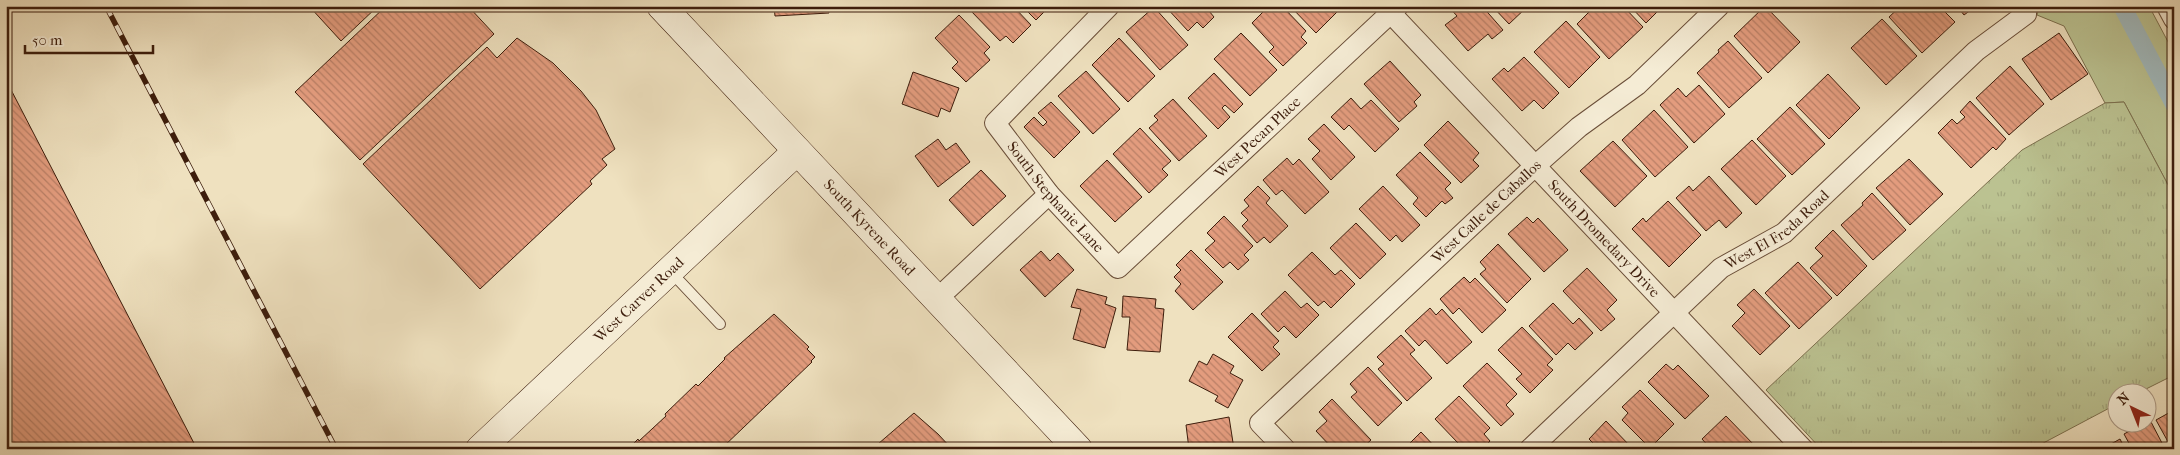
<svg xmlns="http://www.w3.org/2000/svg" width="2180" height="455" font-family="'IM FELL French Canon',serif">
  <defs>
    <pattern id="park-tufts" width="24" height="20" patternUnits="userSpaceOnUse" patternTransform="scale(1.25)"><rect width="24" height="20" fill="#bbc291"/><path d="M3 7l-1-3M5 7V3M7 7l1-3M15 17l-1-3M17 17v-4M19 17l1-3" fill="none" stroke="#a2a67c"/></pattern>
    <pattern id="building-back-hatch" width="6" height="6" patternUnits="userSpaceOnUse" patternTransform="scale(1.25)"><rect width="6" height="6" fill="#e39c7e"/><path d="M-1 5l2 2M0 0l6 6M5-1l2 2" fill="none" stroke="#b97f66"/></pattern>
  </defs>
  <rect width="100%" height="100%" fill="#efe1bf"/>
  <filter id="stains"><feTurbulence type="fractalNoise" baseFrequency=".004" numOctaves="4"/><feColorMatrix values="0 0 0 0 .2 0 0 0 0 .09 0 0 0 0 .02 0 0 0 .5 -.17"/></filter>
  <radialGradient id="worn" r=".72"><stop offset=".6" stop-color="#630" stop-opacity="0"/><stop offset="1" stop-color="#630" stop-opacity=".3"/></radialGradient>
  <path fill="#bbc291" stroke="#7c704e" d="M2039 6H2149L2174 53V196L2124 102 2105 103 2064 26 2037 15Z"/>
  <path fill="url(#park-tufts)" stroke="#7c704e" d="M2124 102 2174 196V375L2140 392H2118L2117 404 2032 449H1821L1766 390 2022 150 2105 103Z"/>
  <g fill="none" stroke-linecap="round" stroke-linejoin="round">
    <path stroke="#a1babe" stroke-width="18" d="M2122 6 2174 104"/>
  </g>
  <path fill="url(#building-back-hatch)" stroke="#3d1d0c" d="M309 6H378L341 41Z
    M386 6H468L494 34 360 160 295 92Z
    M774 6H828L829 13 775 16Z
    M974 6H1013L1031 25 1013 43 1006 36 1000 41 970 10Z
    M1022 6H1050L1036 20Z
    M1165 6H1214L1209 11 1214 17 1203 28 1197 22 1188 31Z
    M1269 6H1282L1306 31 1301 37 1307 43 1283 66 1269 52 1274 47 1252 23Z
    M1290 6H1341L1342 7 1316 33Z
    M1482 6 1503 30 1492 39 1488 34 1468 51 1445 25 1457 16 1449 7Z
    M1492 6H1528L1509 24Z
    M1595 6H1623L1643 27 1609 59 1577 24Z
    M1630 6H1663L1646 23Z
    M1765 6 1800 42 1768 73 1734 36Z
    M1901 6H1939L1955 22 1922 53 1889 17Z
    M1957 6H1976L1964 15Z
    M1154 7 1188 45 1160 70 1126 32Z
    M959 15 990 47 984 53 990 60 966 82 952 68 958 62 935 38Z
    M1882 19 1917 56 1886 85 1851 48Z
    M1566 21 1600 57 1569 88 1534 52Z
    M1241 33 1277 70 1250 96 1214 59Z
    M2059 33 2088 74 2051 100 2022 59Z
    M517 38 553 63 581 91 596 110 615 149 602 159 607 165 590 181 592 184 480 289 363 164 487 47 497 58Z
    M1119 38 1155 76 1128 102 1092 65Z
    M1728 41 1762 78 1729 108 1697 73 1719 52 1718 50Z
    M1524 57 1559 93 1543 109 1534 100 1522 111 1492 79 1504 68 1508 72Z
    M1390 61 1421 95 1414 102 1417 106 1399 122 1364 84Z
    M2010 66 2044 104 2009 135 1976 98Z
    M1086 71 1120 109 1093 134 1058 96Z
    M913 72 959 88 950 112 941 108 938 117 902 104Z
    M1214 73 1243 104 1234 113 1225 105 1222 108 1230 117 1218 129 1188 98Z
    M1828 74 1860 108 1829 139 1796 105Z
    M6 80 197 449H6Z
    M1699 85 1725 114 1694 143 1660 105 1678 88 1686 97Z
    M1351 98 1361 109 1371 100 1399 129 1375 152 1349 125 1344 130 1331 117Z
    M1173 99 1207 136 1179 161 1149 128 1158 120 1154 116Z
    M1970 101 2006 139 1996 150 1993 147 1971 168 1938 133 1952 119 1957 124 1965 117 1960 112Z
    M1051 102 1080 132 1054 158 1024 127 1034 117 1043 126 1047 122 1038 113Z
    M1790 107 1825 144 1792 175 1757 139Z
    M1654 110 1688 147 1655 177 1622 140Z
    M1448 121 1479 153 1473 160 1479 166 1461 183 1424 145Z
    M1324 124 1355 157 1331 180 1312 159 1320 151 1308 139Z
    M1140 128 1171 161 1162 169 1168 175 1149 193 1113 154Z
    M938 139 946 150 956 143 970 162 938 187 915 156Z
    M1752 140 1786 176 1756 205 1721 169Z
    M1613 141 1647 176 1615 207 1580 171Z
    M1420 152 1451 183 1445 189 1453 198 1445 204 1442 201 1426 217 1413 204 1418 198 1396 175Z
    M1287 158 1293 165 1299 159 1329 192 1305 214 1282 190 1276 195 1263 180Z
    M1909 159 1943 194 1910 225 1876 188Z
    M1107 160 1142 197 1115 222 1080 186Z
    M981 170 1006 196 973 226 949 200Z
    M1709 176 1742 213 1726 228 1719 220 1706 231 1676 198 1689 186 1693 191Z
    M1258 186 1270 198 1266 203 1288 226 1270 243 1264 237 1257 243 1242 226 1248 220 1241 213 1249 206 1244 200Z
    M1383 186 1420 225 1402 242 1396 235 1390 241 1359 209Z
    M1872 193 1906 230 1873 260 1841 225 1863 205 1862 203Z
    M1668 201 1701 235 1669 267 1632 229 1643 218 1646 222Z
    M1224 216 1253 246 1244 255 1249 260 1238 270 1230 262 1223 268 1205 250 1215 241 1207 233Z
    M1527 217 1533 223 1538 218 1568 250 1544 272 1508 234Z
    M1356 223 1386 254 1360 279 1330 248Z
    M1833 230 1867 266 1837 296 1810 268 1823 256 1815 248Z
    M1498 244 1531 279 1507 303 1480 274 1486 269 1480 262Z
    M1191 250 1223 282 1193 310 1175 291 1181 284 1174 277 1181 270 1176 265Z
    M1041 251 1050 261 1058 253 1074 270 1045 297 1020 270Z
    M1312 252 1335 275 1341 270 1355 284 1331 308 1324 301 1318 306 1288 275Z
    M1798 262 1832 298 1799 329 1765 293Z
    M1587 268 1617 300 1607 310 1615 319 1601 331 1563 291Z
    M1464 277 1470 283 1475 278 1506 310 1482 333 1459 308 1453 314 1440 299Z
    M1077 289 1107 297 1105 304 1116 308 1105 348 1073 339 1081 309 1071 307Z
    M1754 289 1790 326 1760 355 1732 326 1745 313 1737 305Z
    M1285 291 1301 308 1307 303 1319 315 1296 338 1284 326 1278 332 1261 314Z
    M1123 296 1156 299 1155 308 1164 309 1160 352 1127 350 1130 317H1122Z
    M1553 303 1573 324 1579 318 1593 333 1575 350 1568 343 1556 355 1529 326Z
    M1430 308 1436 315 1442 309 1472 342 1447 364 1425 340 1419 346 1405 331Z
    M1252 313 1279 341 1273 347 1280 354 1262 371 1228 337Z
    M774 314 809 347 807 349 815 357 811 361 812 362 721 449H628L638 439 639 441 666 416 665 414 696 384 698 386 725 359 724 358Z
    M1522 327 1553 359 1547 365 1553 370 1530 393 1516 379 1522 374 1498 350Z
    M1401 335 1415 350 1410 354 1432 378 1407 401 1378 369 1384 364 1377 357Z
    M1213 354 1234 366 1230 373 1243 380 1228 408 1215 401 1218 396 1189 381 1199 361 1207 365Z
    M1487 363 1517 394 1506 405 1514 414 1501 426 1463 386Z
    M1666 364 1673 370 1678 365 1709 396 1685 419 1648 382Z
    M1368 367 1402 403 1378 426 1351 397 1357 392 1350 384Z
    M1640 390 1674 424 1650 448 1622 420 1628 413 1622 407Z
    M1459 396 1490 428 1484 434 1490 441 1482 449H1452L1458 443 1435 419Z
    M1332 399 1371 440 1361 449H1333L1316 431 1327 421 1319 412Z
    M2174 410V449H2172L2156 420Z
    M914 413 938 434 952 449H877L880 446 878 444Z
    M1726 416 1756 447 1754 449H1711L1702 439Z
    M1229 417 1234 449H1189L1186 425Z
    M2150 420 2163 445 2155 449H2132L2124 434Z
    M1606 421 1633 449H1591L1595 445 1589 439Z
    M1421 432 1437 449H1404Z
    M2120 439 2125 449H2102Z"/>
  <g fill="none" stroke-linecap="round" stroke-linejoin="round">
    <defs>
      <path id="lane" d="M671 272 720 324"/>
      <g id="street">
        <path id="s1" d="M1109 6 995 123 1049 194 1118 268 1398 6"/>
        <path id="s2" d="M1384 6 1803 449"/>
        <path d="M2167 6 2174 19"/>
        <path d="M937 299 1049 194"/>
        <path id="s3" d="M1285 449 1260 423 1535 166 1579 127 1637 85 1719 6"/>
        <path id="s4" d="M1530 449 1721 268 1784 233 1976 51 2026 14 2025 6"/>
      </g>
      <g id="secondary">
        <path id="s5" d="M661 6 1078 449"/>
        <path id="s6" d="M480 449 797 151"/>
      </g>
    </defs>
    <use href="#lane" stroke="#6a4e39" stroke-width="12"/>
    <use href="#street" stroke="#6a4e39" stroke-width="22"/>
    <use href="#secondary" stroke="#3d1d0c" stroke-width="29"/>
    <use href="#lane" stroke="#f5ecd5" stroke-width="10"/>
    <use href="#street" stroke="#f5ecd5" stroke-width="20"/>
    <use href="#secondary" stroke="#f5ecd5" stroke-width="28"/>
    <defs>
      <path id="rail" d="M106 6 336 449"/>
    </defs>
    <use href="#rail" stroke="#3d1d0c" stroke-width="5.5"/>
    <use href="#rail" stroke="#f5ecd5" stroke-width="4" stroke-dasharray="11" stroke-linecap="butt"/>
  </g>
  <g text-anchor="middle" stroke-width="4.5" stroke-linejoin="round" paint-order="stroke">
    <g font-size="15" fill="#3d1d0c" stroke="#f5ecd5">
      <text dy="5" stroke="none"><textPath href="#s1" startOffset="545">West Pecan Place</textPath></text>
      <text dy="5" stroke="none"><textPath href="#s1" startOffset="259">South Stephanie Lane</textPath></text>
      <text dy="5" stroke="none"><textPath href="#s3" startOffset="346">West Calle de Caballos</textPath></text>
      <text dy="5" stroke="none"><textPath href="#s5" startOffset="304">South Kyrene Road</textPath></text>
      <text dy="5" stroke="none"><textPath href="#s4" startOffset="331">West El Freda Road</textPath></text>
      <text dy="5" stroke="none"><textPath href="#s2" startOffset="320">South Dromedary Drive</textPath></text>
      <text dy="5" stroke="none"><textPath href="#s6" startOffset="218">West Carver Road</textPath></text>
    </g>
  </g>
  <rect width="2180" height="455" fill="none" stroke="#efe1bf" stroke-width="25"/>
  <rect x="8" y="8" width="2165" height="440" fill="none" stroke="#3d1d0c" stroke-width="2.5"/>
  <rect x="12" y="12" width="2155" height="430" fill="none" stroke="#3d1d0c"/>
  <g transform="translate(2132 408) rotate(317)"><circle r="24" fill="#f5ecd5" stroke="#ab9985"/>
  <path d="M0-4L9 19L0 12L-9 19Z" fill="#8f2418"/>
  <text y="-8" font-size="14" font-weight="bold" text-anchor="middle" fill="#3d1d0c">N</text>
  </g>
  <path d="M25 45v8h128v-8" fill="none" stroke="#3d1d0c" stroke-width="2.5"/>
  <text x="32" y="45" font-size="15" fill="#3d1d0c" stroke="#f5ecd5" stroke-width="4" paint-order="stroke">50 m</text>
  <rect width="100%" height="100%" filter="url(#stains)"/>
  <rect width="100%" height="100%" fill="url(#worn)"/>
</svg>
